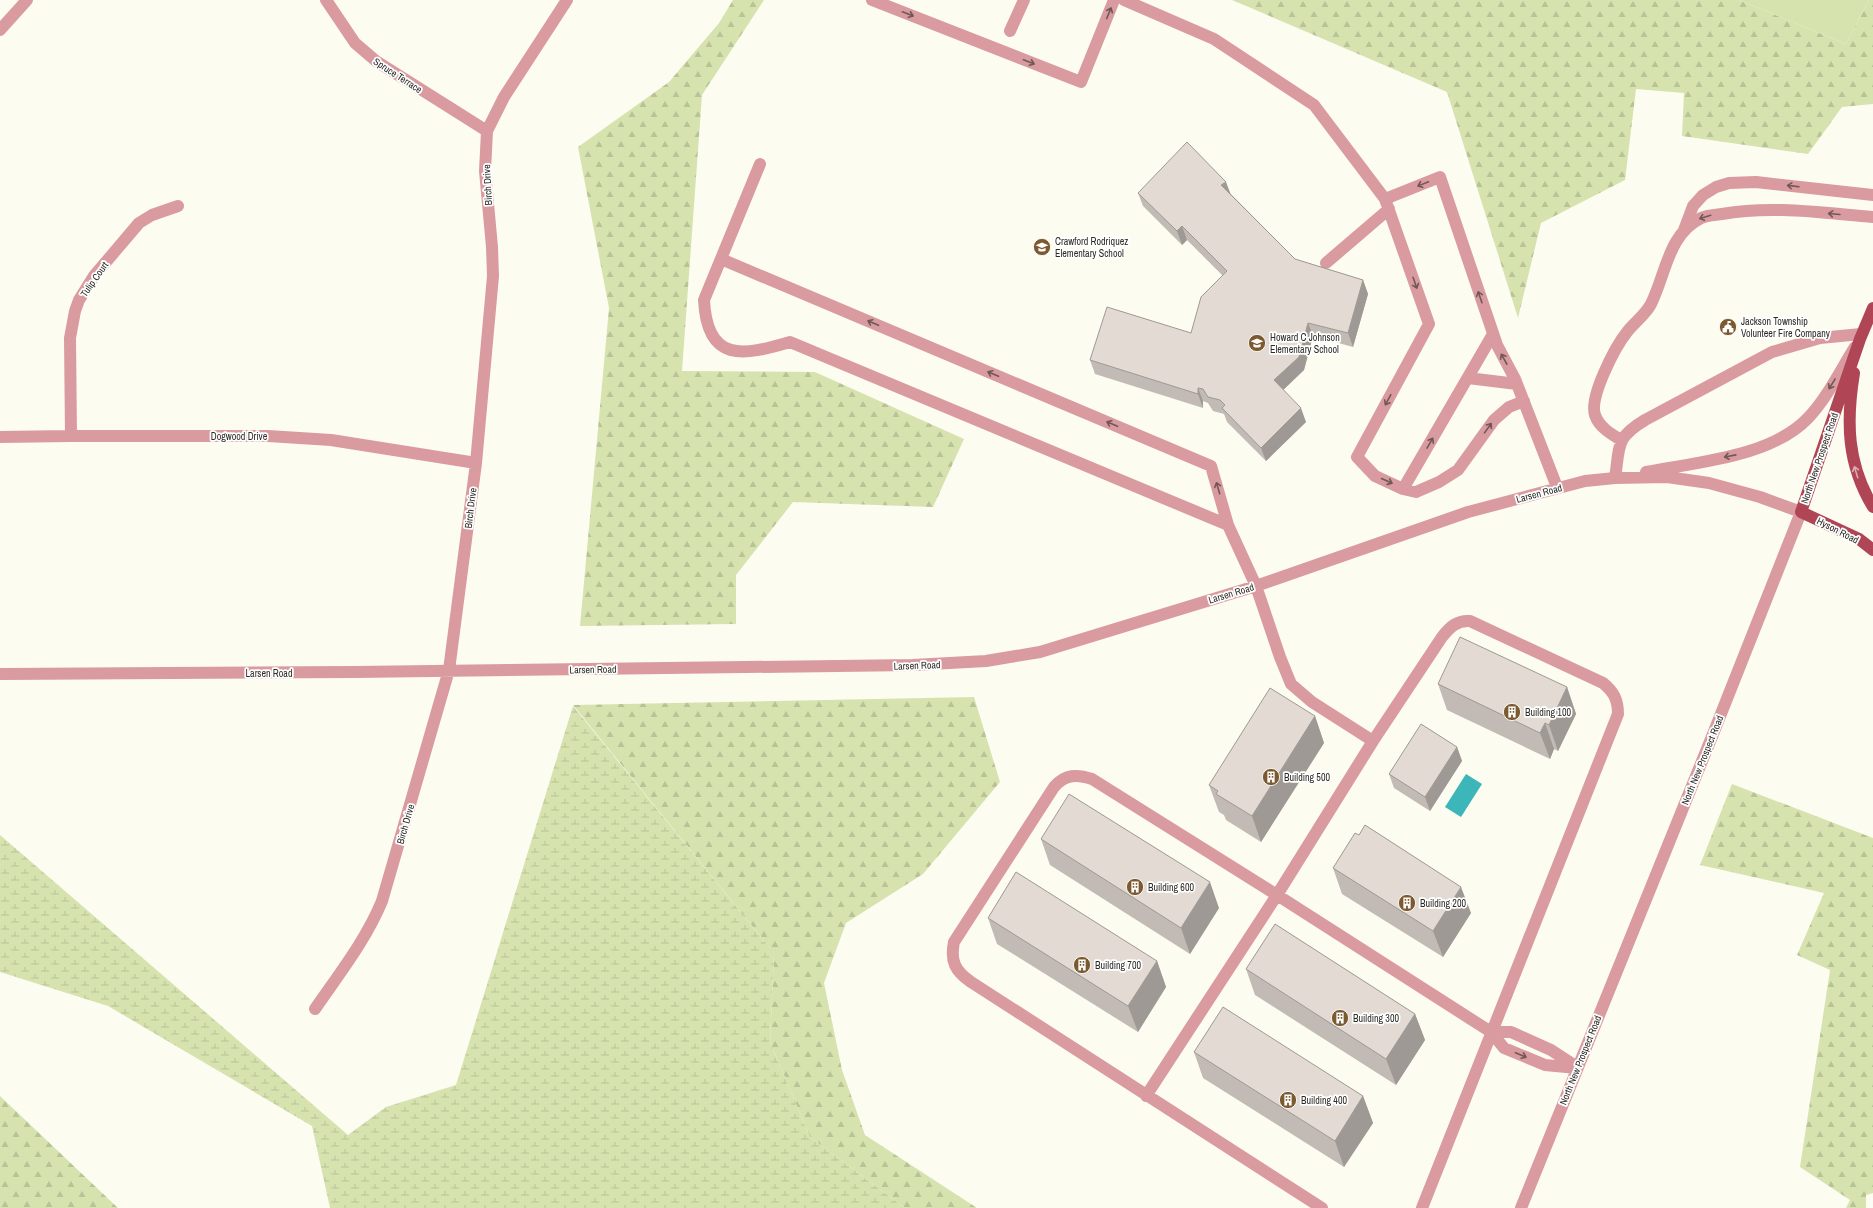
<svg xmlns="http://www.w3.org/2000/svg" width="1873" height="1208" font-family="'Archivo Narrow',sans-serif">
  <defs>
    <pattern id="forest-firs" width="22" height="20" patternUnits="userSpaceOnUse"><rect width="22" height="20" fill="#d6e3af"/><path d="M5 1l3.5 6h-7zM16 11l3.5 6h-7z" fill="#b8c397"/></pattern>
    <pattern id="wetland-marsh" width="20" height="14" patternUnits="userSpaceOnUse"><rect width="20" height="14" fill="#d6e3af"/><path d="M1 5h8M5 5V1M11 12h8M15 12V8" fill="none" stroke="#b8c397"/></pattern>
  </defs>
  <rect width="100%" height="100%" fill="#fdfcf1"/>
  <path fill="url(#forest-firs)" d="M733 0H764L702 95 682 371 815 372 964 439 933 507 793 502 736 575V624L580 626 609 308 578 147 669 82 719 23Z
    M1232 0H1739L1846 44 1869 0H1873V104L1842 107 1808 154 1682 136 1684 93 1636 89 1625 180 1541 223 1518 318 1447 92Z
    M974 697 1000 782 923 874 846 923 824 983 842 1070 865 1135 977 1208H905L810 1137 770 1042 774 953 573 705Z
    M1732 784 1873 838V1193L1866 1195V1208H1846L1850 1200 1800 1167 1830 970 1797 955 1824 893 1700 865Z
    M0 1096 118 1208H0Z"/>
  <path fill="url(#wetland-marsh)" d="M573 706 774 953 770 1042 810 1137 905 1208H330L312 1126 108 1006 0 972V835L348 1135 386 1107 456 1085Z"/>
  <path fill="#d6e3af" d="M1739 0H1869L1846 44Z"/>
  <path fill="#3cb6b9" d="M1466 774 1482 784 1461 817 1445 807Z"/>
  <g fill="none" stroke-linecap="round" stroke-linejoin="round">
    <path stroke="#d99ba0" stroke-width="12" d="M326 0 355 43 376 61 487 131
      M872 0 1081 82 1114 0
      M1124 0 1214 39 1314 105 1385 199
      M0 30 27 0
      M1010 31 1024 0
      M760 164 704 300C707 363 743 356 790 342L1228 525 1256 586 1280 657 1291 684 1312 702 1373 741
      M1684 230 1693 206 1703 195 1716 187 1729 183 1756 182 1873 195
      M721 259 1211 466 1228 525
      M1326 263 1389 209
      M1468 378 1517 384
      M1524 401 1509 407 1494 420 1458 470 1439 482 1416 492 1403 489 1375 476 1357 457 1429 324 1385 199 1440 177 1497 345 1515 379 1557 487
      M71 436 70 338 75 311 79 300 94 276 139 223 152 215 178 206
      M0 437 71 436H268L331 440 476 463
      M1621 440C1611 434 1599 427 1595 415 1589 397 1615 347 1627 332 1634 323 1646 314 1651 304 1666 274 1668 234 1701 218 1707 215 1716 215 1722 214 1772 205 1823 213 1873 217
      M1646 472C1697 462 1771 457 1808 418 1827 398 1840 371 1855 347
      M1615 478C1620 446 1615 438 1645 420L1772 352 1820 338 1861 334
      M1403 489 1493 334
      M0 674 355 672 913 665 986 661 1040 652 1256 586 1468 512 1585 481 1615 478 1667 477 1709 483 1760 497 1801 512 1713 734 1521 1208
      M315 1009C339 974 366 940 382 901L449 670 476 463 493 276 492 247 485 171 487 131 504 97 567 0
      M1491 1032H1511L1551 1050 1577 1067
      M1146 1096 1277 895 1491 1032 1504 1048 1545 1065 1577 1068
      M1322 1208 971 982C955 971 950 961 954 942L1054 787C1065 774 1077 774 1092 779L1277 895 1373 741 1442 637C1450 627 1457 620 1470 621L1603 683C1614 692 1618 700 1618 714L1422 1208"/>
    <path stroke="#b04555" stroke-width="12" d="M1873 308 1860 339 1801 512 1859 539 1873 550
      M1854 373C1846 422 1847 464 1873 507"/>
  </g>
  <path fill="#c2bbb5" d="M1138 193 1231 194 1295 259 1363 280 1368 294 1353 347 1313 336 1304 370 1283 390 1306 422 1266 461 1227 422 1224 414 1213 411 1208 403 1203 401V408L1095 374 1090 360 1191 333 1223 276 1187 240 1182 245 1143 206Z
    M1438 684 1567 687 1576 714 1558 751 1554 749 1550 759 1447 710Z
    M1315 716 1324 743 1261 842 1226 820 1224 815 1219 812 1209 785Z
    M1457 747 1462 761 1430 811 1394 788 1389 774Z
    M1359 835 1471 913 1443 957 1342 894 1333 868Z
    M1041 839 1219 908 1190 954 1050 865Z
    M988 918 1157 961 1166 987 1138 1032 997 944Z
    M1246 969 1415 1014 1425 1040 1396 1085 1255 995Z
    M1194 1052 1363 1096 1373 1123 1344 1167 1203 1078Z"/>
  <path fill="#9e9994" d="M1226 182 1231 195 1221 185Z
    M1182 226 1187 240 1182 245 1177 231Z
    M1363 280 1368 294 1353 347 1348 333Z
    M1308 323 1313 336 1304 370 1279 394 1274 380Z
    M1198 388 1203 401V408L1198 394Z
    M1301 408 1306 422 1266 461 1261 448Z
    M1567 687 1576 714 1558 751 1549 725Z
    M1315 716 1324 743 1261 842 1252 816Z
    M1545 723 1554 749 1550 759 1540 733Z
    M1457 747 1462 761 1430 811 1425 797Z
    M1210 882 1219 908 1190 954 1181 928Z
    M1461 887 1471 913 1443 957 1433 931Z
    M1157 961 1166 987 1138 1032 1128 1006Z
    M1415 1014 1425 1040 1396 1085 1386 1059Z
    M1363 1096 1373 1123 1344 1167 1335 1141Z"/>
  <path fill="#e2dad3" stroke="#9e9994" d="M1187 142 1226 182 1221 185 1295 259 1363 280 1348 333 1308 323 1299 357 1274 380 1301 408 1261 448 1222 408 1225 405 1220 400 1208 397 1203 389 1198 388V394L1090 360 1107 307 1191 333 1201 297 1227 271 1182 226 1177 231 1138 193Z
    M1460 637 1567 687 1549 725 1545 723 1540 733 1438 684Z
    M1270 688 1315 716 1252 816 1216 794 1218 791 1209 785Z
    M1421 724 1457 747 1425 797 1389 774Z
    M1069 794 1210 882 1181 928 1041 839Z
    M1365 825 1461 887 1433 931 1333 868 1355 833 1359 835Z
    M1016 872 1157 961 1128 1006 988 918Z
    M1275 924 1415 1014 1386 1059 1246 969Z
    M1223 1007 1363 1096 1335 1141 1194 1052Z"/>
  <defs><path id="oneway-shaft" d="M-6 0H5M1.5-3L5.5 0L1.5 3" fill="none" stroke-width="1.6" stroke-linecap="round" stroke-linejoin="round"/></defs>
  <g stroke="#715857">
    <use href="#oneway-shaft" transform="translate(1109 13) rotate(-68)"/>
    <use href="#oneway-shaft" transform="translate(908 14) rotate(21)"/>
    <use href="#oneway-shaft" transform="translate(1029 62) rotate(21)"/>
    <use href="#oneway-shaft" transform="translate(1423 184) rotate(158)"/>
    <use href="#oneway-shaft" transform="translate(1793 186) rotate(-173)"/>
    <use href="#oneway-shaft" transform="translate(1834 214) rotate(-175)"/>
    <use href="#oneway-shaft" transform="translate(1705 217) rotate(163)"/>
    <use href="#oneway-shaft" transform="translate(1415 283) rotate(71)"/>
    <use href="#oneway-shaft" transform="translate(1480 297) rotate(-109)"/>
    <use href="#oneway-shaft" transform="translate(873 323) rotate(-157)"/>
    <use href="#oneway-shaft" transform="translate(1504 359) rotate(-119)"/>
    <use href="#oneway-shaft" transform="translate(993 374) rotate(-157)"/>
    <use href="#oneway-shaft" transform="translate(1832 384) rotate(122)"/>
    <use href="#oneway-shaft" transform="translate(1388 400) rotate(118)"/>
    <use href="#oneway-shaft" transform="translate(1112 424) rotate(-157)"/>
    <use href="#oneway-shaft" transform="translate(1488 428) rotate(-54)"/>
    <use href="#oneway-shaft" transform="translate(1430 443) rotate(-60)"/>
    <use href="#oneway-shaft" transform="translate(1730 456) rotate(169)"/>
    <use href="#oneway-shaft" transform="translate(1387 481) rotate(24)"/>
    <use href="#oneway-shaft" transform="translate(1218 488) rotate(-106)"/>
    <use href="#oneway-shaft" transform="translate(1521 1055) rotate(23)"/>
  </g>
  <use stroke="#dbabb2" href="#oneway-shaft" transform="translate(1856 472) rotate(-107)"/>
  <defs>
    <symbol id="school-disc" viewBox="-11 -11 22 22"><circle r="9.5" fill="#7b5a30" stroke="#fff"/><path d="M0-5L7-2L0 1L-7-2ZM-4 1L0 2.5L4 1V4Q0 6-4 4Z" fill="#fff"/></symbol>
    <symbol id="civic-disc" viewBox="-11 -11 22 22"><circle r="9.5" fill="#7b5a30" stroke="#fff"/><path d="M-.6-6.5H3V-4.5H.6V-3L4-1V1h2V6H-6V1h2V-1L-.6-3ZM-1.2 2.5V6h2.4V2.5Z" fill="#fff"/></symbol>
    <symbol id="building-disc" viewBox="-11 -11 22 22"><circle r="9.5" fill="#7b5a30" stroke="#fff"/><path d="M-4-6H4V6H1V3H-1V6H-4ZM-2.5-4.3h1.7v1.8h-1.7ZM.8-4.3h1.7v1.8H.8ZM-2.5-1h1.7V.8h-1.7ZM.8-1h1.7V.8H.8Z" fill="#fff"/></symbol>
  </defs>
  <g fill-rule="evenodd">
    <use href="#school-disc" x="1032" y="237" width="20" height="20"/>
    <use href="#civic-disc" x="1718" y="317" width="20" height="20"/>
    <use href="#school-disc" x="1247" y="333" width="20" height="20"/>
    <use href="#building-disc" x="1502" y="702" width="20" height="20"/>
    <use href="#building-disc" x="1261" y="767" width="20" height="20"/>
    <use href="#building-disc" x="1125" y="877" width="20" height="20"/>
    <use href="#building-disc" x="1397" y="893" width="20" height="20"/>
    <use href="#building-disc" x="1072" y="955" width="20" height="20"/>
    <use href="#building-disc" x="1330" y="1008" width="20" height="20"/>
    <use href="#building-disc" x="1278" y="1090" width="20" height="20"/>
  </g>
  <g text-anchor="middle" stroke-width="3.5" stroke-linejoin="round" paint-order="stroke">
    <g font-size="10" fill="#2c2b27" stroke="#fff">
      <text transform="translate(398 75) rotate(33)" y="4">Spruce Terrace</text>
      <text transform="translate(487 185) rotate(-93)" y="4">Birch Drive</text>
      <text transform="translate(94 279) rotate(-55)" y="4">Tulip Court</text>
      <text x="239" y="440">Dogwood Drive</text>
      <text transform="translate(1819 458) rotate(-71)" y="4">North New Prospect Road</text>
      <text transform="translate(1539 493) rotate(-15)" y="4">Larsen Road</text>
      <text transform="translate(470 508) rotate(-83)" y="4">Birch Drive</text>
      <text transform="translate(1838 530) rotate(27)" y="4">Hyson Road</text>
      <text transform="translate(1231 593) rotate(-17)" y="4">Larsen Road</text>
      <text transform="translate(917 665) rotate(-2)" y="4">Larsen Road</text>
      <text transform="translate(593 669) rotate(-1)" y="4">Larsen Road</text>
      <text x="269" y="677">Larsen Road</text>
      <text transform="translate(1702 760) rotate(-68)" y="4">North New Prospect Road</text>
      <text transform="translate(405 824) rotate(-74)" y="4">Birch Drive</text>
      <text transform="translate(1580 1060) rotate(-68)" y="4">North New Prospect Road</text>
    </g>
    <g font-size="10" fill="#2c2b27" stroke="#fff" text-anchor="start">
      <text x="1055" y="245">Crawford Rodriquez<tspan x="1055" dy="12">Elementary School</tspan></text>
      <text x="1741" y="325">Jackson Township<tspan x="1741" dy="12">Volunteer Fire Company</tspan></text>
      <text x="1270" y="341">Howard C Johnson<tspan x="1270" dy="12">Elementary School</tspan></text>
      <text x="1525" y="716">Building 100</text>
      <text x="1284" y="781">Building 500</text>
      <text x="1148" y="891">Building 600</text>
      <text x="1420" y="907">Building 200</text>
      <text x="1095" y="969">Building 700</text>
      <text x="1353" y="1022">Building 300</text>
      <text x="1301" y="1104">Building 400</text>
    </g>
  </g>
</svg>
